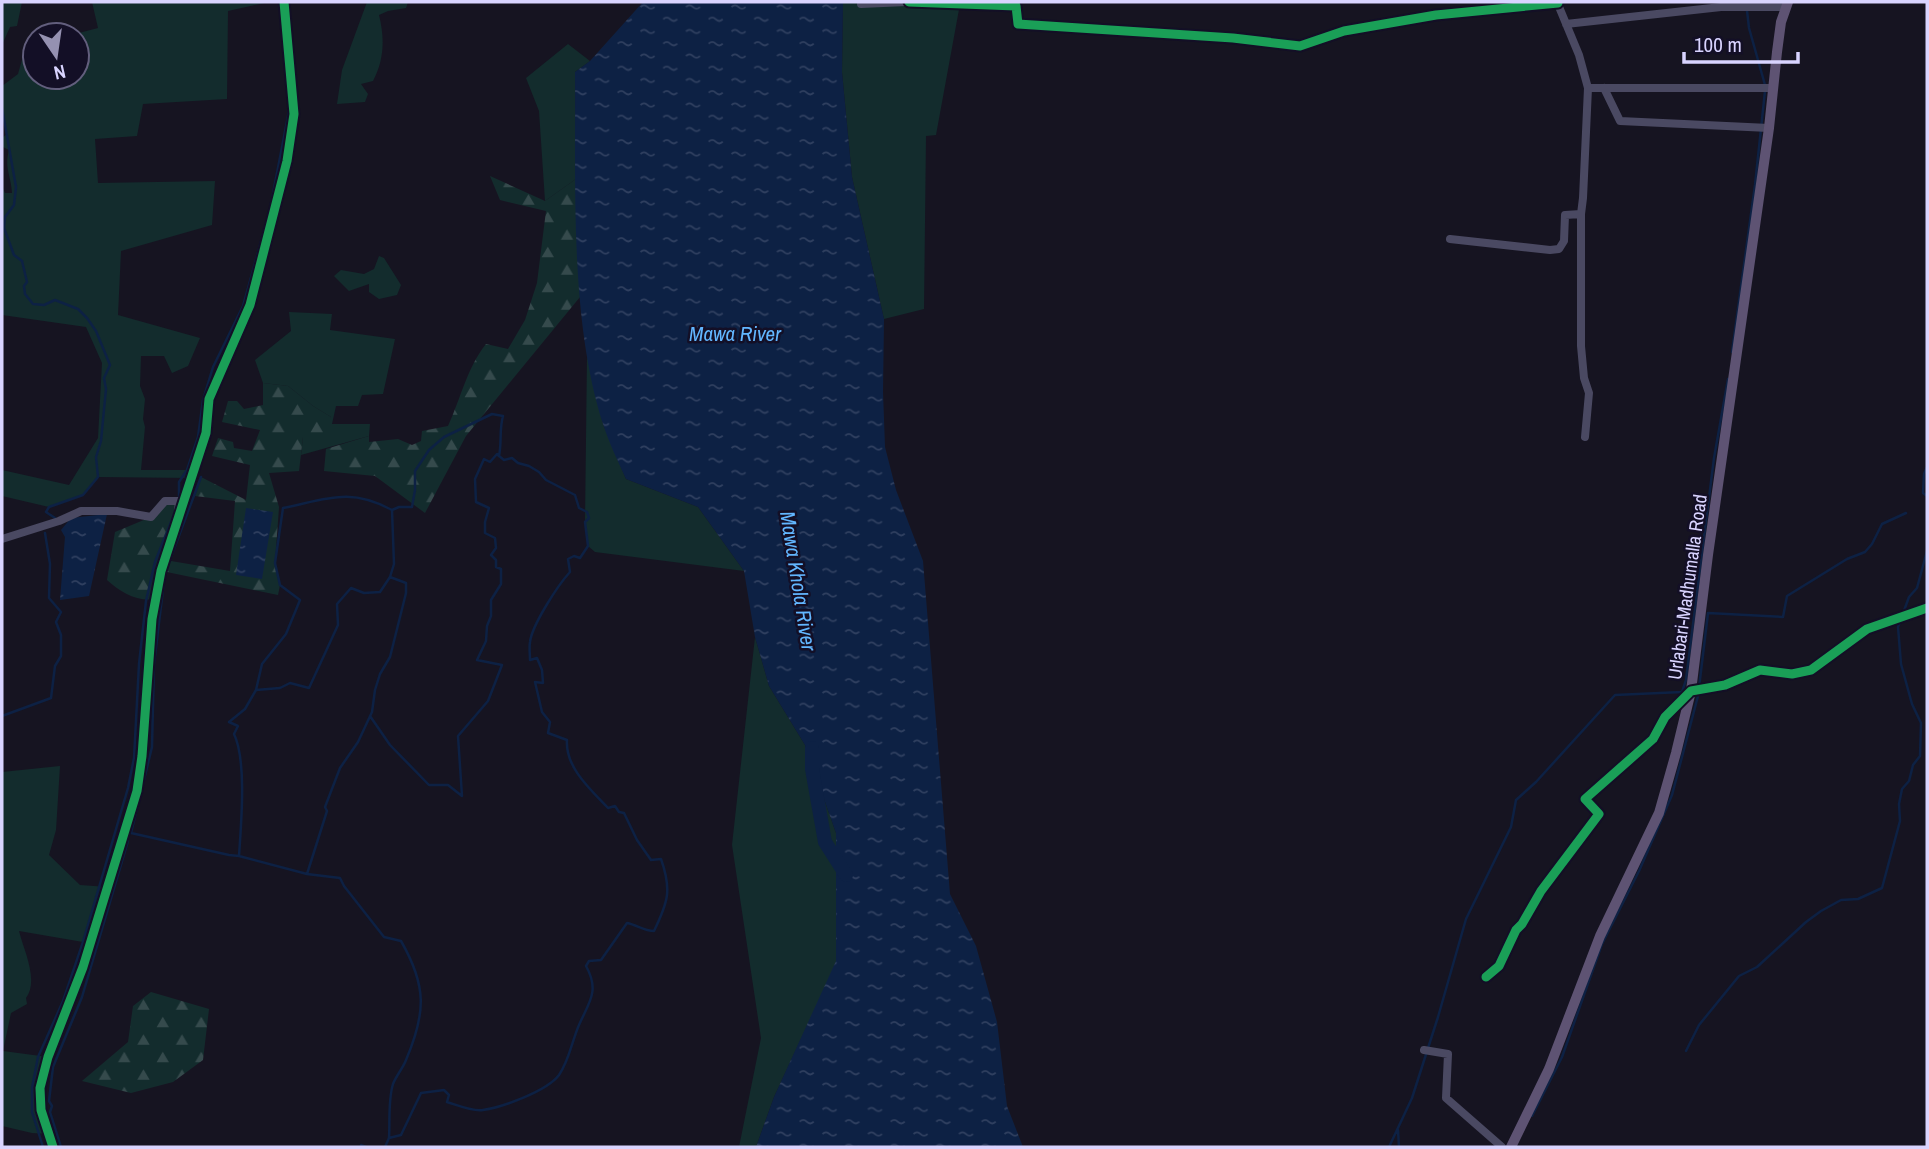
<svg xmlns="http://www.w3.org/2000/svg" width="1929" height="1149" font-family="'Archivo Narrow',sans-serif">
  <defs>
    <pattern id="forest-firs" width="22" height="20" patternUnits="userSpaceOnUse" patternTransform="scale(1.75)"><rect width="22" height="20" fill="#132c2d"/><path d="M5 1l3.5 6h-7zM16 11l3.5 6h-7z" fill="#354a4c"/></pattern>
    <pattern id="water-ripples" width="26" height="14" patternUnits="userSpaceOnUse" patternTransform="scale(1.75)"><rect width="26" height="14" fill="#0d2144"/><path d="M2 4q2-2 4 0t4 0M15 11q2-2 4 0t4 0" fill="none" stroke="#304060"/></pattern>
  </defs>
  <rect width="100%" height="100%" fill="#161421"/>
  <path fill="#132c2d" d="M2 2H22L17 26 10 27 2 45Z
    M92 2H269L228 11 227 99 143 104 137 136 95 139 98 183 215 181 212 225 121 251 118 315 200 338 188 366 172 373 164 356H141L140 386 145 399 143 419 145 427 141 470H187L192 478 98 477 83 495 49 507 2 496V470L69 485 98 438 102 363 86 327 2 315V186L5 193H12C11 175 4 168 9 150L3 147V137L7 134 2 110V86L18 74 25 49 35 50V77H77V35H71L98 28Z
    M367 2H408L406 8 388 11 379 15C385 39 384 60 373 81L361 84 368 94 365 102 337 104 342 70Z
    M843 2 960 4 936 135 926 136 924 309 884 319 852 177 842 72Z
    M568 44 590 61 575 72 576 179 545 201 539 111 526 78Z
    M379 256 384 258 401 285 397 295 379 299 369 292V284L349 291 334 276 341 270 364 274 374 269Z
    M289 312 332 314 330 330 395 339 383 394 362 395 358 406H336L332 424H370L369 436 301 455 303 437 331 417 313 406 288 386 263 383 255 360 291 331Z
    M587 356 603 424 626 479 698 507 744 571 595 552 588 546 585 522Z
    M755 637 769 686 805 745 836 833 837 961 774 1097 756 1147H739L761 1038 732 845Z
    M60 766 56 830 49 855 80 885 108 887 88 950 83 942 19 931C24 951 39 980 26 998L27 1004 11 1013 3 1051 48 1057 40 1088 49 1134 32 1133 2 1126V772Z"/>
  <path fill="url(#forest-firs)" d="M490 176 545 201 576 179 580 297 466 436 425 513 375 476 324 471 326 449 369 436V442L398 439 412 445 421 441 422 431 448 426C461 398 467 368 486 344L508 349 525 320 537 283 546 211 500 200Z
    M263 383 288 386 313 406 331 417 322 438 303 437 299 471 269 473 279 507 275 563 280 585 278 595 162 571 156 599C137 602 120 592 107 580L115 532 151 517 165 501H179L165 560 230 571 235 501 195 496 201 477 246 500 250 465 212 456 218 438 233 442 234 448 252 451 260 430 222 422 228 401H237L244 409 263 405Z
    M151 992 209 1009 203 1060 173 1082 131 1093 82 1081 128 1042 133 1006Z"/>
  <path fill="url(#water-ripples)" d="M643 2H843L842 72 852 177 884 319 883 392 885 447 896 490 923 561 950 894 976 946 997 1022 1007 1106 1023 1147H756L774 1097 836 961V833L805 745 769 686 755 637 744 571 698 507 626 479C618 461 609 443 603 424 569 318 576 183 575 72L590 61Z
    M246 508 273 512 262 579 236 575Z
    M107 514 89 596 60 600 65 537 61 530 71 518Z"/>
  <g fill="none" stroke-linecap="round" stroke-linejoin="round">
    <path stroke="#0d2144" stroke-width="2.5" d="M1746 2 1749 28 1765 85
      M2 108 16 187 14 205 5 217 4 228 14 255 22 261 27 282 24 286 25 294 33 304 44 305 55 300 78 309 87 318 96 331 110 365 104 378 106 389 101 441 96 457 98 477 83 495 49 507 46 512 55 518
      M1732 352 1755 185 1765 91
      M1927 467 1924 474 1923 493 1927 496
      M201 477 165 573 154 664 152 747 131 833 229 855 239 856C241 825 247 761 234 734L238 726 229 722 245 709 256 690 280 688 290 683 309 688 338 625 337 604 351 588 364 593 380 592 390 577 394 564 392 510 399 507H412L415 490V471L429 450 444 437 492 414 503 416C499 430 502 442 499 456L504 460 512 458 518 463 529 466 539 472 546 480 575 495 579 508 587 512 589 518 585 522 588 546 580 558 574 556 568 559 570 572C558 585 532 625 530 642 529 648 530 654 530 660L537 658 542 670 543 683 535 682 542 712 550 722 548 733 567 740C565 767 590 789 608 808L615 806 619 812 624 813 637 840 651 860 661 859C672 890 668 902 654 931 644 931 637 925 627 923L601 960 589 961 586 966C600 991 589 1002 579 1025 572 1041 569 1061 559 1075 547 1091 503 1107 483 1110 473 1112 457 1105 447 1102L449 1095 444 1090 421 1093 401 1135 389 1138 385 1147
      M179 499V482L187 470 198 437 203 400 213 367 243 306 270 209 289 111 288 87
      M256 690 262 664 286 634 300 600 280 585 275 563 283 508C327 499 350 487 392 510
      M2 716 51 698 55 666 61 656V635L56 622 61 612 49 598 50 564 45 533
      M370 716 390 745 429 785H448L462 796 458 736 488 701 502 665 477 660 486 641 487 626 491 616V600L501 584V569L496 567V560L491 555 496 548 495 538 485 533V522L489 508 476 502 475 479 484 459 490 462 497 454 499 456
      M239 856 307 874 327 811 325 807 340 768 358 742 372 712 375 690 380 674 390 657 406 593V583L390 577
      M307 874 340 878 344 886 384 937 401 941C427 986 426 1013 406 1060 403 1068 396 1076 393 1084 388 1100 390 1121 389 1138
      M1686 1051 1699 1025 1739 976 1757 967 1806 922 1821 911 1841 900 1858 899 1882 888 1900 821 1899 804 1902 789 1909 781 1913 765 1920 756 1921 723 1912 704 1901 664 1898 627 1909 597 1917 588 1927 551
      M1532 1116 1562 1057 1602 944 1639 871 1672 795 1698 696 1708 613 1783 617 1787 596 1847 559 1865 552 1872 544 1882 524 1906 513
      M1398 1130 1399 1147
      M43 1147 32 1112V1088L38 1057 63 1001 83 942 128 788 134 758 139 664 146 601 155 562 175 512
      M61 1147 50 1112 52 1106 49 1101 53 1067 82 997 128 841
      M361 1147V1145L366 1147
      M1389 1147 1412 1098 1438 1017 1466 919 1511 827 1516 800 1536 782 1615 695 1682 692 1686 680 1714 458 1728 379"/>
    <path stroke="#0d2144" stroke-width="14" d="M812 748V769L825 842 846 875"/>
    <path stroke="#4a4962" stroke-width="8" d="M909 2 1016 6 1018 24 1233 38 1300 46 1344 31 1436 15 1558 3
      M861 4 906 2
      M1566 24 1721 7H1785
      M1588 88H1773
      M1604 88 1620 121 1769 128
      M1581 214V346L1584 378 1589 393 1585 437
      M1450 239 1550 250 1559 249 1564 241 1565 215 1581 214 1583 198 1588 88 1579 55 1557 2
      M2 539 59 521 81 511H117L151 517 165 501H179L178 511
      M1486 977 1499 966 1516 930 1522 924 1541 891 1599 814 1585 799 1653 739 1665 717 1691 691 1725 685 1760 670 1792 674 1811 670 1867 629 1927 608
      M1424 1050 1448 1054 1446 1098 1502 1147
      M53 1147 41 1110 40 1088 48 1057 83 967 137 791 142 756 152 619 161 571 206 433 209 399 250 305 287 161 294 114 284 2"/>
    <path stroke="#5e5373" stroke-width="10" d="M1511 1147 1549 1069 1600 936 1659 813 1676 753 1691 691 1708 555 1769 128 1777 52 1781 22 1788 2"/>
    <defs>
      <path id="cycleway" d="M909 2 1016 6 1018 24 1233 38 1300 46 1344 31 1436 15 1558 3
        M1486 977 1499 966 1516 930 1522 924 1541 891 1599 814 1585 799 1653 739 1665 717 1691 691 1725 685 1760 670 1792 674 1811 670 1867 629 1927 608
        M53 1147 41 1110 40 1088 48 1057 83 967 137 791 142 756 152 619 161 571 206 433 209 399 250 305 287 161 294 114 284 2"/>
    </defs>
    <use href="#cycleway" stroke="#130f26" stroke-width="13"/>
    <use href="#cycleway" stroke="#1a9f57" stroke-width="9"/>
  </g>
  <g text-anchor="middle" stroke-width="5" stroke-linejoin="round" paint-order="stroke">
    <g font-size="19" fill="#d9d4ff" stroke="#130f26">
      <text transform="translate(1687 587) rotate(-82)" y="7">Urlabari-Madhumalla Road</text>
    </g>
    <g font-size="21" font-style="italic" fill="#62b6ff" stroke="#130f26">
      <text x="735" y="341">Mawa River</text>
      <text transform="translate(798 581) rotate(81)" y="7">Mawa Khola River</text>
    </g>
  </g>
  <rect width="1929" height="1149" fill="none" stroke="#d9d4ff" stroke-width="7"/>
  <g transform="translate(56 56) rotate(167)"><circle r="33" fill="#130f26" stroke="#625e7d" stroke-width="2"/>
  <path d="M0-5L12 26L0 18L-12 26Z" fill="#9591b1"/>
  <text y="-10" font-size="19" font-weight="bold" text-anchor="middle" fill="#d9d4ff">N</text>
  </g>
  <path d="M1684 52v10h114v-10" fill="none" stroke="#d9d4ff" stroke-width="3.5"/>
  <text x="1694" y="52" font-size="21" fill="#d9d4ff" stroke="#130f26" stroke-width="5" paint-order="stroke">100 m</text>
</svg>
